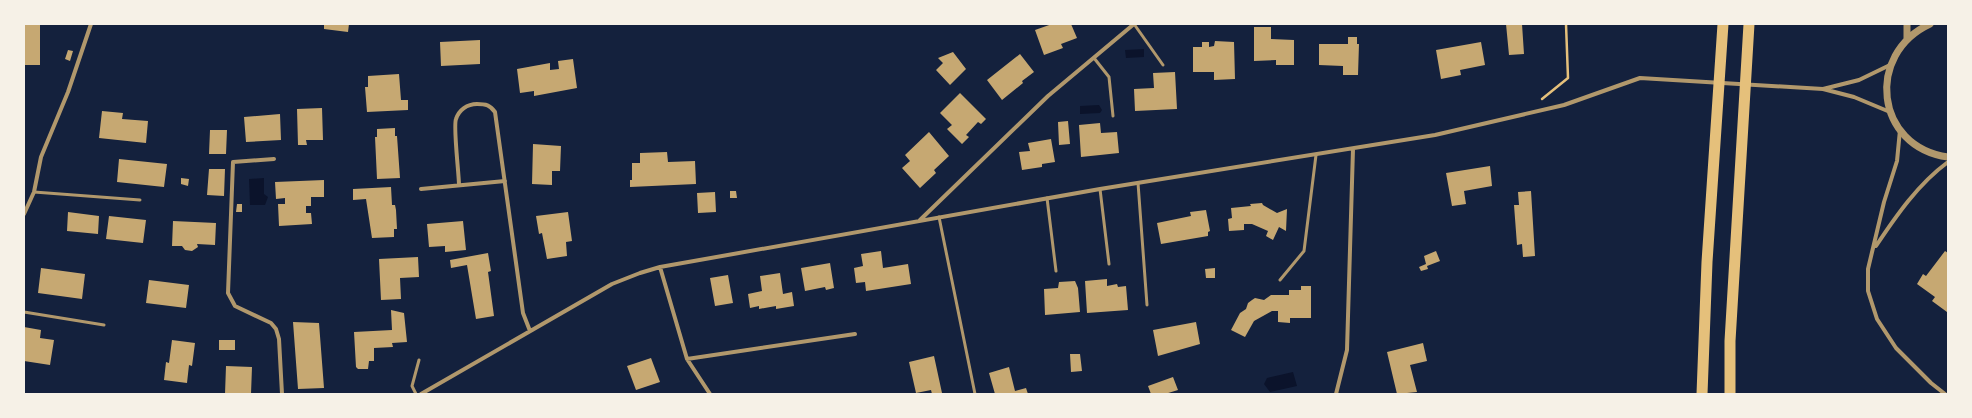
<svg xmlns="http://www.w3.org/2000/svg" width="1972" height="418" font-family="'Public Sans',sans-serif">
  <rect width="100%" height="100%" fill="#14213d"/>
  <path fill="#0b132b" d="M1144 49V57L1126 58 1125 50Z
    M1099 105 1102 110 1100 113 1080 114V106Z
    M264 178V194L268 197 265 205H250L249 179Z
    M1293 372 1297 386 1270 392 1264 384 1267 378Z"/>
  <path fill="#c6a872" d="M24 24H40V65H24Z
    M324 24H349L348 32 324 29Z
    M1052 24H1071L1077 38 1061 44 1063 48 1044 55 1035 30Z
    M1506 24H1522L1524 54 1509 55Z
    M1254 27H1271V39L1294 40V65H1276V60L1254 61Z
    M1348 37H1357V44H1359L1358 75H1343V66L1319 65V44H1348Z
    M480 40V64L441 66 440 42Z
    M1215 41 1234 42 1235 79 1214 80V72H1193V47H1202V42H1209V47L1214 46Z
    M1481 42 1485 65 1460 70 1461 75 1441 79 1436 50Z
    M68 50 73 51 70 61 65 59Z
    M953 52 966 69 950 85 936 70 943 63 938 58Z
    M1020 54 1034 72 1022 81 1023 83 1002 100 987 80Z
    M573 59 577 88 534 96V91L520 93 517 69 550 63V70L559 69 558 61Z
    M1175 72 1177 109 1135 111 1134 89 1154 88 1153 73Z
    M399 74 401 100H408V110L367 112 365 87H368V76Z
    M960 93 986 119 981 124 978 122 966 135 969 137 962 144 947 129 952 125 940 113Z
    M322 108 323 140H306L307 145H298L297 109Z
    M102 111 123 113 122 119 148 121 146 143 99 138Z
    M280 114 281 140 246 142 244 117Z
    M1068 121 1070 144 1059 145 1058 122Z
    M1100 123 1101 133 1117 132 1119 153 1081 157 1079 125Z
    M395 128V136H397L400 178 377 179 375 137H377V129Z
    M210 130H227L226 154H209Z
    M929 132 949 156 934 170 936 173 920 188 902 168 910 161 905 155Z
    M1051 139 1055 162 1042 164V167L1022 170 1019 152 1030 151 1028 143Z
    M533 144 561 146 560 171H552V185L532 184Z
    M667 152 668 162 695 161 696 184 630 187V180H632V163H640V153Z
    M119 159 167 164 164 187 117 182Z
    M1490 166 1492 186 1464 191 1466 204 1452 206 1446 173Z
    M209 169H225L224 196 207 195Z
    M181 178 189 179 188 186 181 184Z
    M324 180V197H311V206H306V213H311L312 224 279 226 278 204H285V198L276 199 275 182Z
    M391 187 392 205H395L396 210 397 229H394V237L372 238 366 199 353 200V189Z
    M730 191H736L737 198H730Z
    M1531 191 1535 256 1523 257 1522 244 1517 245 1514 205H1519L1518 192Z
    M715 192 716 212 698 213 697 193Z
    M1262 203 1263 205 1277 213 1287 209 1286 231 1279 227 1273 240 1266 236 1268 231 1252 224H1244V230L1229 231 1228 219 1232 218 1231 208 1251 206 1250 204Z
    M237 204H242V212H236Z
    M1206 210 1210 231 1208 232V236L1161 244 1157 223 1191 216 1190 212Z
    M68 212 99 216 98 234 67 231Z
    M568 212 572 241 566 242 567 256 547 259 542 233 539 234 536 216Z
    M109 216 146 220 143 243 106 239Z
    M173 221 216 223 215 245 197 244 198 247 192 251 185 250 182 246H172Z
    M463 221 466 250 445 252V246L429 247 427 224Z
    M881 251 883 268 908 264 911 284 866 291 865 282 856 283 854 268 863 266 861 254Z
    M1436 251 1440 261 1427 266 1428 269 1421 271 1419 267 1426 264 1424 256Z
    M1945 251 1948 253 1947 312 1932 301 1935 297 1917 284 1923 274 1926 276Z
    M488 253 491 271 488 272 494 316 476 319 467 265 451 268 450 260Z
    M418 257 419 277 400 278 401 299 381 300 379 259Z
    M830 263 834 288 826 290 825 287 805 291 801 268Z
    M41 268 85 274 82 299 38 293Z
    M1215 268V278H1206L1205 269Z
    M780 273 783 294 792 292 794 306 776 309V306L759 309V306L750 308 748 294 762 291 760 276Z
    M728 275 733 303 715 306 710 278Z
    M1107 279V286L1117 284 1118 287 1126 286 1128 310 1087 313 1085 281Z
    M149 280 189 285 186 308 146 303Z
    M1075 281 1078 288 1080 312 1045 315 1044 289 1058 288 1059 282Z
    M1301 286H1311V318H1290V323L1278 322V311H1272L1254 321 1245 337 1231 330 1240 313 1246 309 1248 303 1252 300 1255 298 1264 300 1271 295H1289V290H1301Z
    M391 310 404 313 407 342 392 343 393 347 374 348V361H369L368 369H358L356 367 354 332 392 330Z
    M293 322 319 323 324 388 298 389Z
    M1196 322 1200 344 1158 356 1153 330Z
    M24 327 41 330 40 338 54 340 50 365 24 361Z
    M172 340 195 343 192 366 189 365 187 383 164 380 166 362 169 363Z
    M219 340H235V350H219Z
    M1423 343 1427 361 1410 365 1417 392 1397 394 1387 352Z
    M1070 354H1080L1082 371 1071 372Z
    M934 356 942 393 932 394 931 390 916 393 909 362Z
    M651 358 660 382 636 390 627 366Z
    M226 366 252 367 251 394H225Z
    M1009 367 1015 391 1026 388 1028 394H995L989 373Z
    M1173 377 1178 390 1165 394H1151L1148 386Z"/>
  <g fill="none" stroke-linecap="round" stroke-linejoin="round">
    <path stroke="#e5c07b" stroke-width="2.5" d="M1542 99 1568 78 1566 24"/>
    <path stroke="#b1986c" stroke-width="3" d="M1134 24 1163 65
      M1094 58 1109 77 1113 116
      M1138 183 1147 305
      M1100 189 1109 264
      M34 192 140 200
      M1047 198 1056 271
      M939 217 975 394
      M1280 280 1304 251 1316 155
      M24 312 104 325
      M416 394 412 386 419 360"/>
    <path stroke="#b1986c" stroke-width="4" d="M1823 89 1859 80 1890 65
      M1900 130 1897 161 1884 202 1868 269V291L1877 319 1896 348 1931 383 1945 394
      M274 159 233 162 228 293 235 306 271 323 276 329 279 339 282 394
      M459 185C459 174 453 126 456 119 459 110 467 104 477 104 486 104 490 105 495 112L523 313 530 331
      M421 189 505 181
      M24 214 34 192 41 157 68 92 91 24
      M920 220 1048 96 1134 24
      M1876 246C1896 216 1918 184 1948 162
      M660 267 687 359 710 394
      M687 359 855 334
      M421 394 612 284 640 273 660 267 1100 189 1435 135 1564 105 1640 78 1823 89 1854 97 1890 112
      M1336 394 1347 350 1353 149"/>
    <path stroke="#b1986c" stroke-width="7" d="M1930 24C1865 54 1875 147 1948 157
      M1907 39V24"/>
    <path stroke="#e5c07b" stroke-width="11" d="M1702 394 1707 262 1723 24
      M1730 394V341L1749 24"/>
  </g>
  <rect width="1972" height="418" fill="none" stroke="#f6f1e7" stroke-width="50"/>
</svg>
